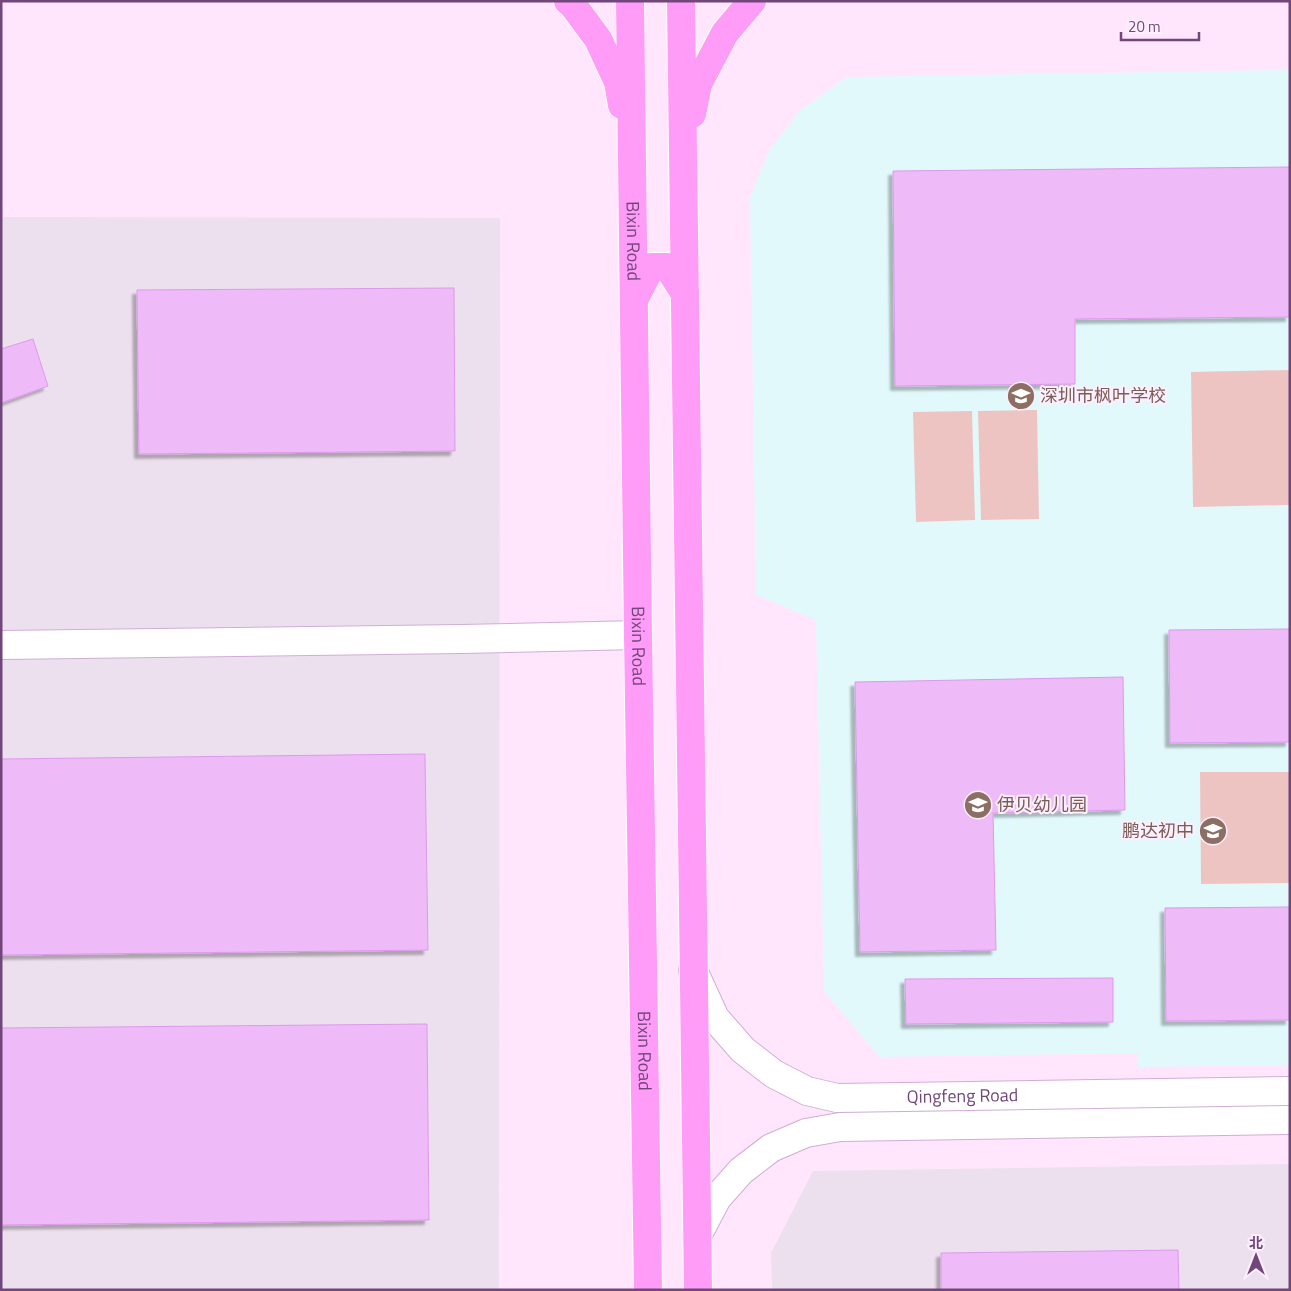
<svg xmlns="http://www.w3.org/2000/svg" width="1291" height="1291" font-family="'Titillium Web','Noto Sans SC',sans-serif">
  <defs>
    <filter id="shadow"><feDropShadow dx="-4.5" dy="4.5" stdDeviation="1" flood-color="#0004"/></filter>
  </defs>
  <rect width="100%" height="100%" fill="#ffe6fd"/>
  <path fill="#ede0ee" d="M1 217 500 218 499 1290H1Z
    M1290 1164V1290H772L771 1253 813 1171Z"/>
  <path fill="#e2f9fb" d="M1290 70V1065L1138 1067V1053L879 1057 824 991 816 620 756 595 750 198 769 151 799 111 847 77Z"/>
  <path fill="#eec4c2" d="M1290 370V505L1193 507 1191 372Z
    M1037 410 1039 519 981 520 978 411Z
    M972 411 975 520 916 522 913 412Z
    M1200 772H1290V883L1201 884Z"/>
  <path fill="#eebaf7" stroke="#de99ec" filter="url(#shadow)" d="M1290 167V317L1075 319V384L895 386 893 171Z
    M454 288 455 451 139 454 137 290Z
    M33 339 48 386 1 403V349Z
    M1290 629V742L1170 743 1169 630Z
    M1123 677 1125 810 993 813 996 950 860 952 855 682Z
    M425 754 428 950 1 955V759Z
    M1290 907V1020L1166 1021 1165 908Z
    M1113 978V1022L906 1024 905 979Z
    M427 1024 429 1220 1 1225V1028Z
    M1178 1250 1179 1290H941V1253Z"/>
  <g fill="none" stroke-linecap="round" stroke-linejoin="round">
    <defs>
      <g id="minor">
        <path d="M1 645 461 639 638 635"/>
        <path id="s1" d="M693 970 715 1018 743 1050 774 1074 807 1091 837 1098 1290 1091"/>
        <path d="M697 1236 717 1198 741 1171 771 1148 806 1133 840 1127 1290 1120"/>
      </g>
      <g id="major">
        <path d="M568 1 572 4 598 39 618 82 622 105"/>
        <path id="s2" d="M630 1 638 635 648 1290"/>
        <path d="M681 1 698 1290"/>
        <path d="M692 114 698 84 725 33 752 1"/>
        <path d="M634 300 651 267H668L685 294"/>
      </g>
    </defs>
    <use href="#minor" stroke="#d1add5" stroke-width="30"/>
    <use href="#major" stroke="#fff" stroke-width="30"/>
    <use href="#minor" stroke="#fff" stroke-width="28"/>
    <use href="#major" stroke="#ff9cf7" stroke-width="28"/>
  </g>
  <defs>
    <symbol id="school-disc" viewBox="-11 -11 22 22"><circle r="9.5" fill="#8d6e63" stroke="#ffeefe"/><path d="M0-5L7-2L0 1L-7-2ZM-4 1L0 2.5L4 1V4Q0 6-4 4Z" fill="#fff"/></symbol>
  </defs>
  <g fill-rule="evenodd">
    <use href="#school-disc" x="1005" y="380" width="32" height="32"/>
    <use href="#school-disc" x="962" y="789" width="32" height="32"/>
    <use href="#school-disc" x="1197" y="815" width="32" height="32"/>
  </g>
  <g text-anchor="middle" stroke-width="4" stroke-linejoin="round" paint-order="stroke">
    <g font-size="18" fill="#71477b" stroke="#ffeefe">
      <text dy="6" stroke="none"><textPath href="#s2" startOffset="240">Bixin Road</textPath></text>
      <text dy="6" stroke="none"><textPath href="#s2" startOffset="645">Bixin Road</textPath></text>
      <text dy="6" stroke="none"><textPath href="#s2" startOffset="1050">Bixin Road</textPath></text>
      <text dy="6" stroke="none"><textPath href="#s1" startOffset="328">Qingfeng Road</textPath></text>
    </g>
    <g font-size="18" fill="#785e54" stroke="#ffeefe" text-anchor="start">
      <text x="1040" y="402">深圳市枫叶学校</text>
      <text x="997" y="811">伊贝幼儿园</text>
      <text x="1194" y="837" text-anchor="end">鹏达初中</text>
    </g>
  </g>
  <rect width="1291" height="1291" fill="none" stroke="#71477b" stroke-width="5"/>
  <g transform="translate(1256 1256)" stroke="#ffeefe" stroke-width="4" paint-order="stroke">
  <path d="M0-4L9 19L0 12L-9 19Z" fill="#71477b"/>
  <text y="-8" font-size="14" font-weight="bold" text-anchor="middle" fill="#71477b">北</text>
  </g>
  <path d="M1121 32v8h78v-8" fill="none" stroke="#71477b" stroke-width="2.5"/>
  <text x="1128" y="32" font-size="15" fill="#71477b" stroke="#ffeefe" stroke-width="4" paint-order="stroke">20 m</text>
</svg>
